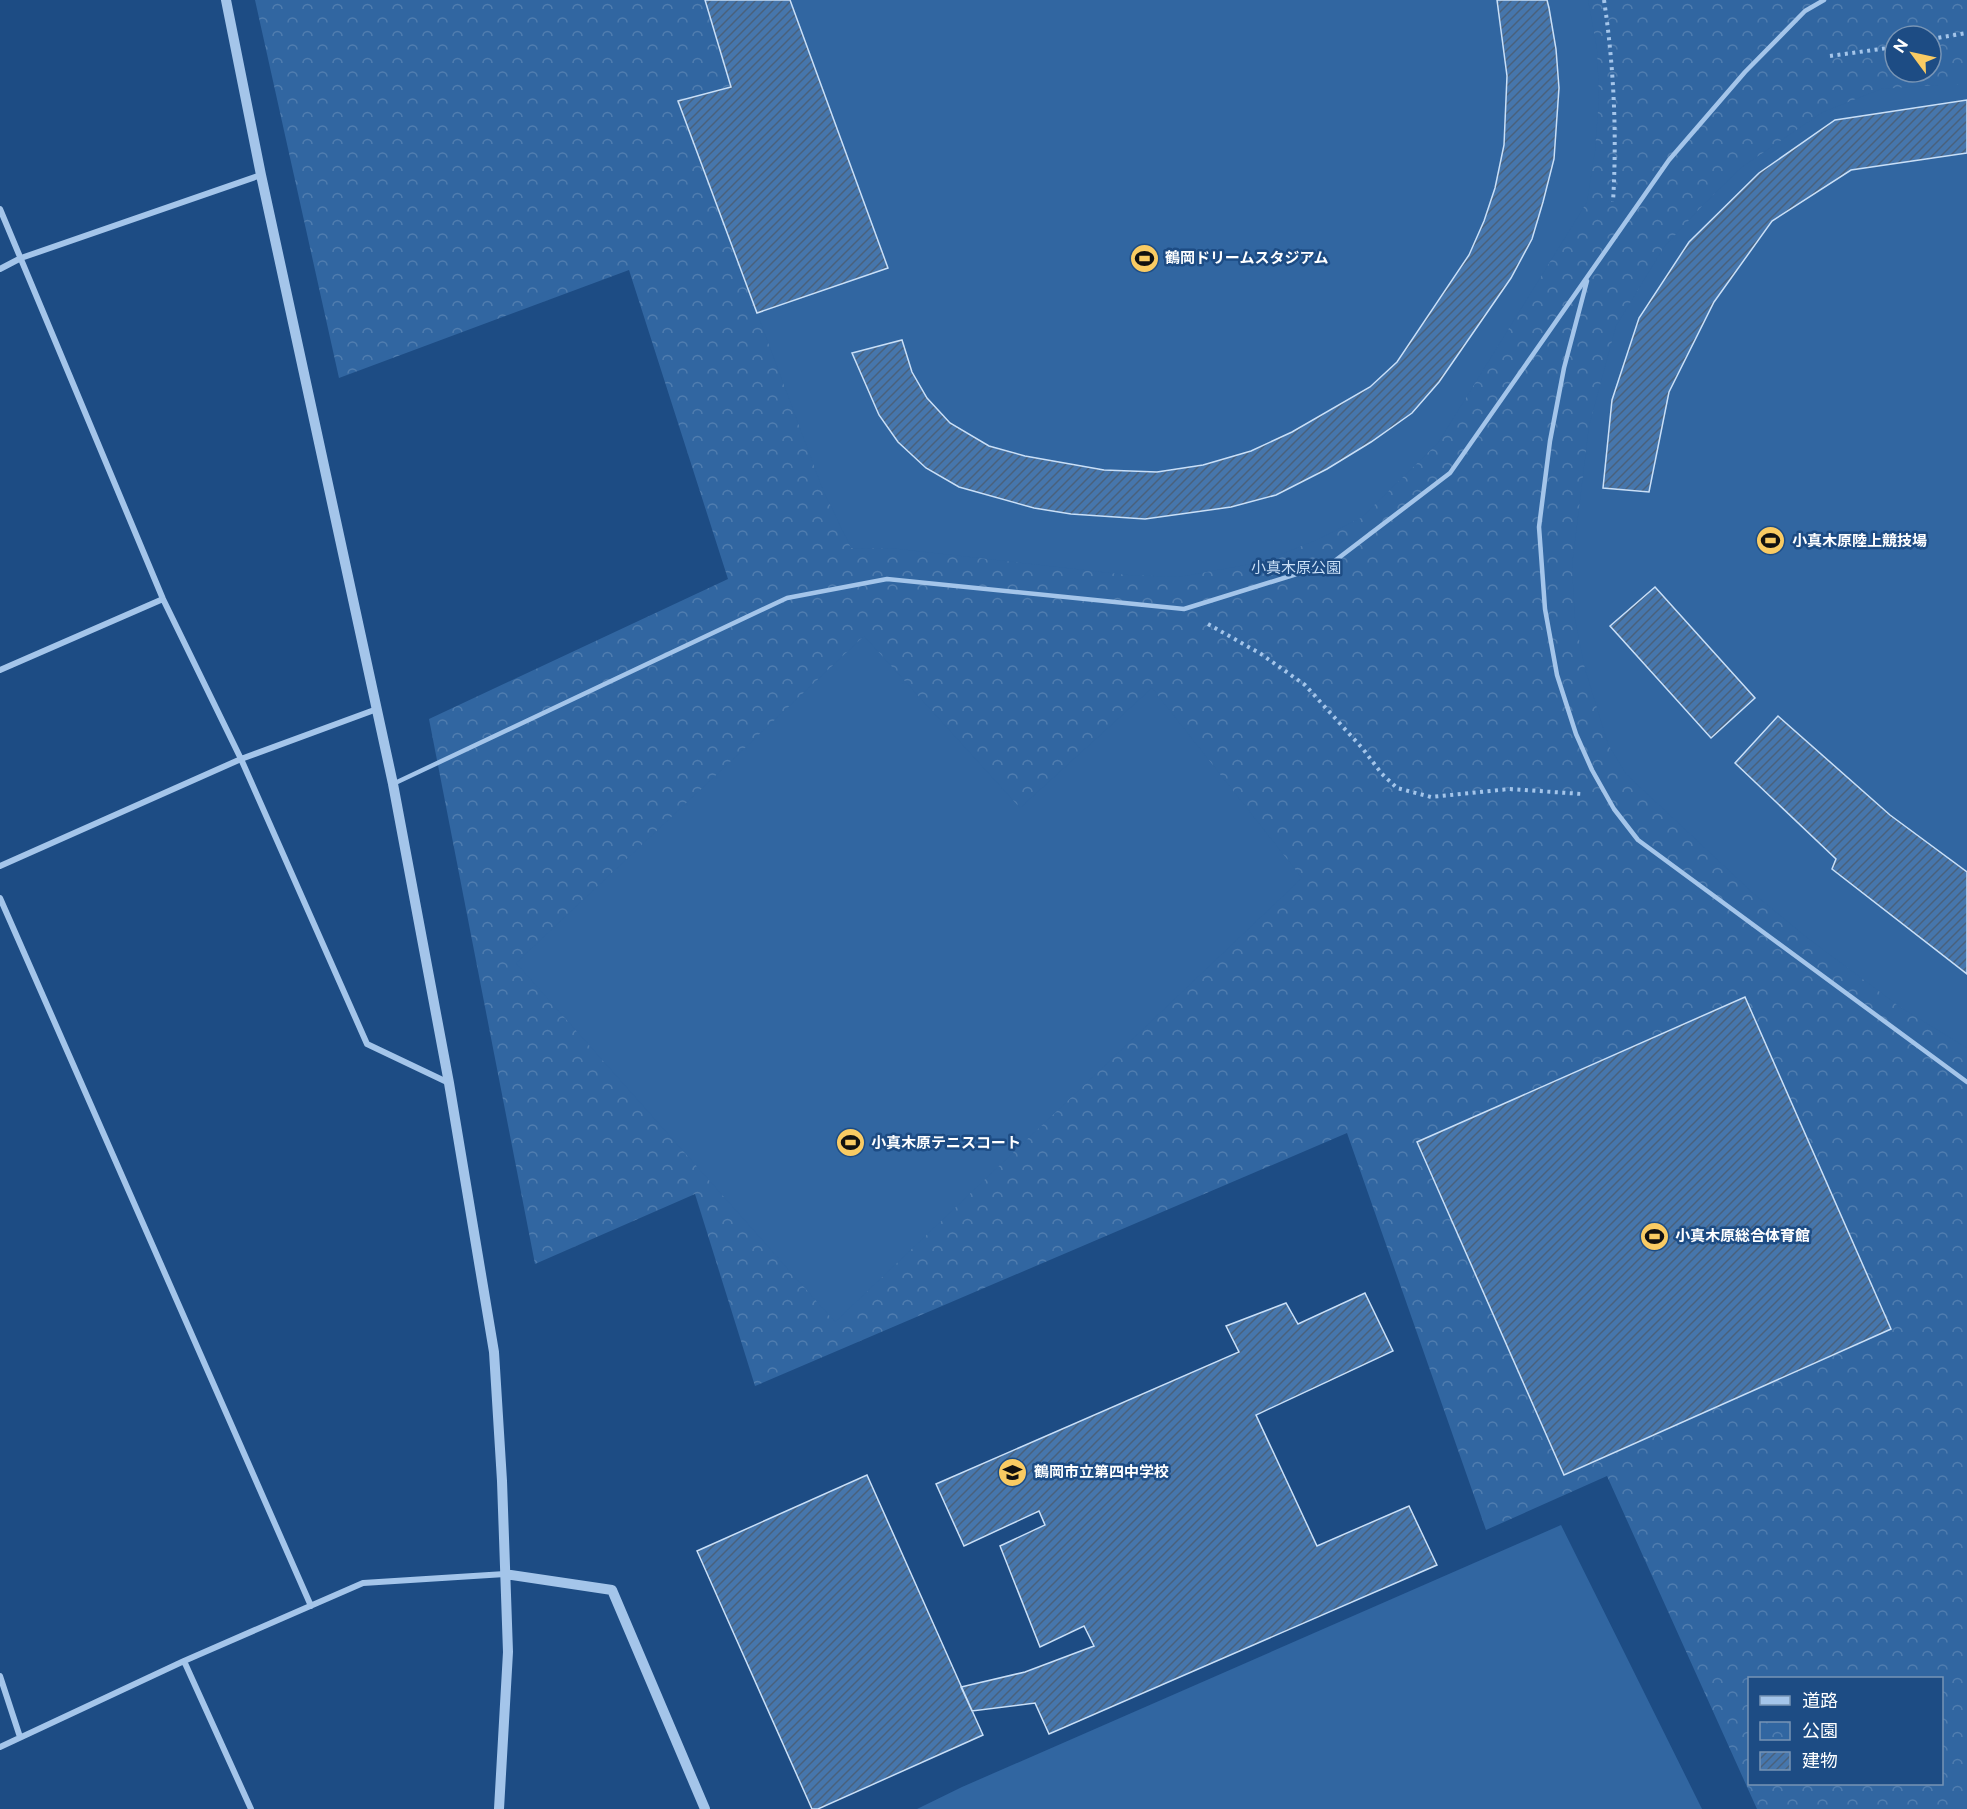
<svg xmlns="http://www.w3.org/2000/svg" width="1967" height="1809" font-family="'Public Sans','Noto Sans JP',sans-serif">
  <defs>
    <pattern id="park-crowns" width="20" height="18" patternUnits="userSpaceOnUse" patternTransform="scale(1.5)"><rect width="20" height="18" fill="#3166a1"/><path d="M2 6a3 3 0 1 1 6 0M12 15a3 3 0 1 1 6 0" fill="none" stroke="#507daf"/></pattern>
    <pattern id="building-hatch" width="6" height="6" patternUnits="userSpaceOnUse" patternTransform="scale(1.5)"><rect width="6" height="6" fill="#4676ac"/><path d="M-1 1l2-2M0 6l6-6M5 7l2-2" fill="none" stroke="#49617c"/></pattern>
  </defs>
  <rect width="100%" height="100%" fill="#1d4c84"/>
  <path fill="url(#park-crowns)" fill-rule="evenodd" d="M255 0H1967V1809H1757L1607 1476 1486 1530 1347 1133 755 1386 695 1194 535 1264 429 719 728 579 629 270 339 378ZM1895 36H1931V72H1895ZM1750 1678H1942V1784H1750Z"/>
  <path fill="#3166a1" d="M705 0H1588L1597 49 1599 97 1595 151 1587 202 1438 443 1361 518 1314 541 1262 562 1179 577 1128 575 899 549 851 548 823 490 678 101 731 86Z
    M1938 85H1967V1048L1900 1007 1805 936 1754 894 1626 774 1608 744 1585 669 1575 619 1572 566 1589 426 1616 326 1664 247 1703 205 1742 167 1823 112 1881 89Z
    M864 636 1020 808 1152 688 1302 878 835 1322 516 963Z
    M1561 1525 1702 1809H917L962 1787Z"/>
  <path fill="url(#building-hatch)" stroke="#c9dff7" stroke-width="1.5" d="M705 0H790L888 268 757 313 678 101 731 87Z
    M1497 0H1547L1549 8 1556 49 1559 88 1554 159 1543 202 1532 239 1511 278 1439 382 1412 413 1371 442 1327 469 1276 495 1231 507 1145 519 1071 514 1034 508 959 487 926 468 898 442 879 415 852 353 902 340 912 372 927 398 950 423 989 446 1025 456 1104 470 1157 472 1203 465 1251 451 1292 432 1370 387 1397 362 1469 255 1484 221 1495 188 1504 145 1507 76Z
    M1967 100V153L1851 170 1772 221 1714 302 1669 392 1649 492 1603 488 1612 400 1639 318 1689 242 1759 173 1835 120Z
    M1655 587 1755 698 1711 738 1610 626Z
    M1778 716 1890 815 1967 872V974L1832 869 1836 859 1735 763Z
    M1745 997 1891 1329 1564 1475 1417 1142Z
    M1365 1293 1393 1351 1256 1415 1317 1546 1409 1506 1437 1565 1049 1734 1035 1703 972 1711 961 1687 1025 1672 1094 1646 1084 1626 1040 1647 1000 1546 1045 1525 1039 1511 964 1546 936 1484 1239 1352 1226 1326 1286 1303 1298 1324Z
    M867 1475 983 1735 818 1809H812L697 1551Z"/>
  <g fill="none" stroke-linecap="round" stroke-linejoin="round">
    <path stroke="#a4c5ea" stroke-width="4" stroke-dasharray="3 4.5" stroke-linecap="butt" d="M1604 0C1614 67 1617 134 1613 202
      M1931 39 1967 33
      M1830 56 1895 47
      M1208 624 1261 654 1305 685 1363 749 1382 774 1397 788 1431 797 1509 789 1582 794"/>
    <path stroke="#a4c5ea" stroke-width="4.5" d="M1587 281 1564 368 1550 441 1539 527 1545 609 1557 675 1576 734 1592 770 1614 809 1638 840 1967 1082
      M393 784 787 598 887 579 1184 609 1332 563 1450 473 1669 160 1745 72 1805 11 1824 0"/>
    <path stroke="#a4c5ea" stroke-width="6" d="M0 209 163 599 241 759 367 1044 449 1083
      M0 269 21 258 261 175
      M0 670 163 599
      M0 866 241 759 377 709
      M0 898 311 1606
      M184 1661 251 1809
      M0 1676 20 1737
      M0 1747 184 1661 363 1583 505 1574"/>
    <path stroke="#a4c5ea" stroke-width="10" d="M226 0 261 175 393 784 449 1083 494 1352 502 1481 508 1652 499 1809
      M505 1574 612 1590 705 1809"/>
  </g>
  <defs>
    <symbol id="stadium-disc" viewBox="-11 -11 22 22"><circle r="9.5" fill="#f9cb63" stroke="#1d4c84"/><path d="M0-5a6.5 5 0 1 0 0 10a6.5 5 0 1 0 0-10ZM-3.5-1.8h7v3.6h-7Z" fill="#111"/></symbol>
    <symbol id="school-disc" viewBox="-11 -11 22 22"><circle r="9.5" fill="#f9cb63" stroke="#1d4c84"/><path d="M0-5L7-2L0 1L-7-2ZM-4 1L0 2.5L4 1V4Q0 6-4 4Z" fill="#111"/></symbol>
  </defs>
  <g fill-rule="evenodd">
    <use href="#stadium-disc" x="1128" y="242" width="33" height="33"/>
    <use href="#stadium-disc" x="1754" y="524" width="33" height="33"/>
    <use href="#stadium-disc" x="834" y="1126" width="33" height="33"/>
    <use href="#stadium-disc" x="1638" y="1220" width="33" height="33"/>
    <use href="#school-disc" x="996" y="1456" width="33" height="33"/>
  </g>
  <g text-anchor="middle" stroke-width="5" stroke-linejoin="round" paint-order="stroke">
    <g font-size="15" font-weight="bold" fill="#fff" stroke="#1d4c84" text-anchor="start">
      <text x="1165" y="263">鶴岡ドリームスタジアム</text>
      <text x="1792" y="546">小真木原陸上競技場</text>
      <text x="871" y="1148">小真木原テニスコート</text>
      <text x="1675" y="1241">小真木原総合体育館</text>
      <text x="1034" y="1477">鶴岡市立第四中学校</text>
    </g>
    <g font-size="15" fill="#c9dff7" stroke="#1d4c84">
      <text x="1296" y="573">小真木原公園</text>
    </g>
  </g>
  <rect x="1748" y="1677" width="195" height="108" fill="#1d4c84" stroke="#7794b5" stroke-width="1.5"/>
  <rect x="1760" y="1696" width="30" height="9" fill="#a4c5ea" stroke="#7794b5" stroke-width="1.5"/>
  <text x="1802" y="1707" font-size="18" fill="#ffffff">道路</text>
  <rect x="1760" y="1722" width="30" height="18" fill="url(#park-crowns)" stroke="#7794b5" stroke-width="1.5"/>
  <text x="1802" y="1737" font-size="18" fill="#ffffff">公園</text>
  <rect x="1760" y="1752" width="30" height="18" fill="url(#building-hatch)" stroke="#7794b5" stroke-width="1.5"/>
  <text x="1802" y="1767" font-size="18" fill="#ffffff">建物</text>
  <g transform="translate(1913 54) rotate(303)"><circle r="28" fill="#1d4c84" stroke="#7794b5" stroke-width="1.5"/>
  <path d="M0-4.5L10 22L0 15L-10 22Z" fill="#f9cb63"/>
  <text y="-9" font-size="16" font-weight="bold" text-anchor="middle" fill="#ffffff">N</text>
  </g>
</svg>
